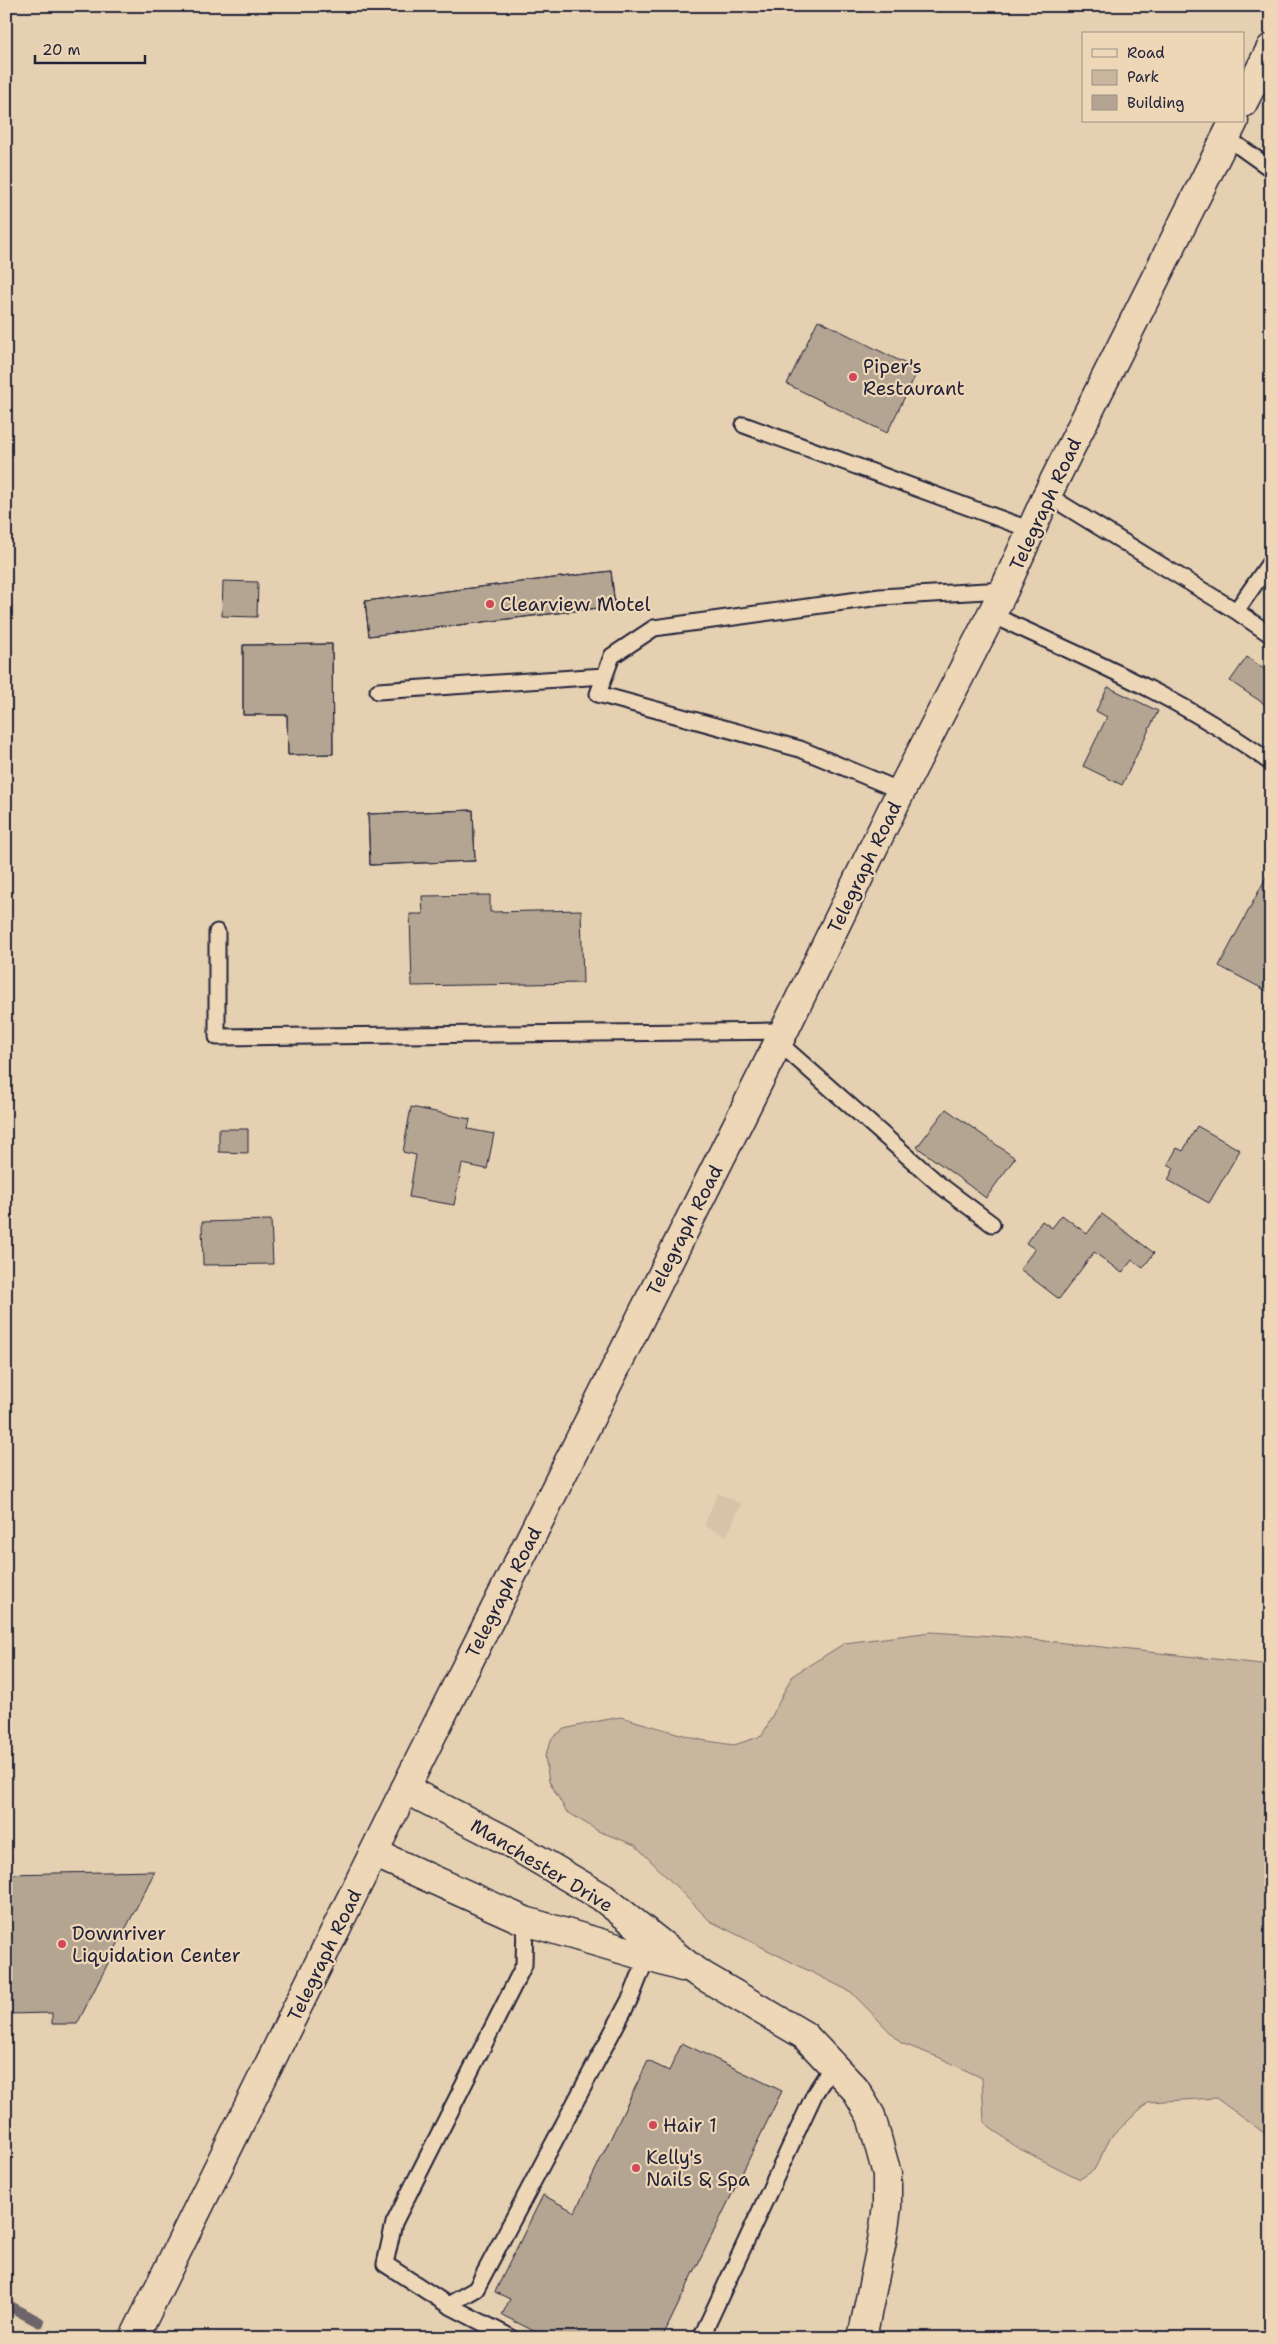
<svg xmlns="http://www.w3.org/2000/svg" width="1277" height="2344" font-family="'Shantell Sans',sans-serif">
  <rect width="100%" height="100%" fill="#e5d0b1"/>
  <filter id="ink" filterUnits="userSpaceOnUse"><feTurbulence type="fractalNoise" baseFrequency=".02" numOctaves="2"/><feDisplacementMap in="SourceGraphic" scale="10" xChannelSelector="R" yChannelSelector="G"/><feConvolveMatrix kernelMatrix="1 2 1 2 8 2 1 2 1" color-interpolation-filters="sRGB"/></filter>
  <g filter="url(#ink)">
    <path fill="#d6c3a8" d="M718 1493 741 1504 727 1536 704 1526Z"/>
    <path fill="#c9b69f" stroke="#766c6d" d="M931 1632 1008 1637 1271 1665V2138L1216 2098 1148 2102 1111 2137 1094 2170 1080 2179 1016 2147 984 2122 982 2078 938 2057 901 2043 851 1992 710 1921 635 1845 598 1831 566 1811 549 1781 545 1756 552 1738 564 1729 599 1721 621 1717 701 1740 734 1745 762 1736 792 1676 845 1643Z"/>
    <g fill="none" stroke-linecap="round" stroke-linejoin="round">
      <path stroke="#6d6569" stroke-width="11" d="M6 2304 39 2322"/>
    </g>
    <path fill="#b4a593" stroke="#22223b" d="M818 320 918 370 887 433 787 384Z
      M611 571 615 606 369 636 365 601Z
      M611 571 615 606 369 636 365 601Z
      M223 581 258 582 257 617 222 616Z
      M332 644 333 754 288 755 287 715H243V645Z
      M332 644 333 754 288 755 287 715H243V645Z
      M1247 657 1271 674V698L1266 705 1230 681Z
      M1108 687 1158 711 1122 785 1083 766 1107 717 1096 711Z
      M473 810 475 861 370 865 368 814Z
      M473 810 475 861 370 865 368 814Z
      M1270 870 1271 871V993L1219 966Z
      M490 895V912L581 910 583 983 412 986 410 914H423L422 896Z
      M411 1107 470 1119 468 1129 494 1134 487 1169 462 1164 454 1205 409 1197 416 1155 403 1152Z
      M946 1109 1015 1158 986 1198 917 1147Z
      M1197 1126 1240 1150 1209 1203 1168 1180 1174 1168 1168 1164 1177 1148 1183 1151Z
      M219 1129H248V1153L219 1152Z
      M1102 1214 1154 1253 1143 1268 1132 1260 1122 1273 1094 1252 1059 1299 1020 1269 1035 1249 1026 1243 1042 1221 1052 1228 1062 1215 1087 1234Z
      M271 1220 273 1264 203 1265 202 1222Z
      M155 1871 77 2024H52V2013L6 2014V1874Z
      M682 2043 782 2091 662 2338H548L502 2315 510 2299 495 2292 543 2195 575 2212 648 2061 669 2071Z"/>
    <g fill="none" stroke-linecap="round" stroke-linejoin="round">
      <defs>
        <path id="service" d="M1226 137 1271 169
          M744 425 1031 530
          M1047 495 1236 611 1271 635
          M1236 611 1271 561
          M990 614C1088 659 1184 699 1271 763
          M378 691 604 676
          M901 791 800 749 598 694 612 656 654 628 880 597 1004 590
          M217 932V1037L784 1031
          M778 1042 940 1185 992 1224
          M525 1921 524 1965 394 2223 385 2264 448 2305 476 2289 632 1995 647 1957
          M448 2305 512 2338
          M701 2338 815 2093 833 2065"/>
        <path id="minor" d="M405 1789 505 1840 602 1897 695 1971 804 2035 855 2089 871 2116 887 2174V2207L882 2241 862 2338
          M374 1853 525 1921 682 1967"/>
        <path id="primary" d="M1243 103 1271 48
          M134 2338 405 1789 784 1031 901 791 1004 590 1047 495 1234 121"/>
      </defs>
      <use href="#service" stroke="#22223b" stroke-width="19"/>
      <use href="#minor" stroke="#22223b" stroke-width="31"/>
      <use href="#primary" stroke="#22223b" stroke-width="31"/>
      <use href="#service" stroke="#edd7b6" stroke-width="15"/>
      <use href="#minor" stroke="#edd7b6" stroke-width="28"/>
      <use href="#primary" stroke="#edd7b6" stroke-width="28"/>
    </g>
  </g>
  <g fill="#d1495b" stroke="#edd7b6" stroke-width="2">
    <circle cx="853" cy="377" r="5"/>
    <circle cx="490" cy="604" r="5"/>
    <circle cx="62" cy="1944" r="5"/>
    <circle cx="653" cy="2125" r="5"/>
    <circle cx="636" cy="2168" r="5"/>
  </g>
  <g text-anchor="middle" stroke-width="4.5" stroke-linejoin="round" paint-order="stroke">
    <g font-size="19" fill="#22223b" stroke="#edd7b6" text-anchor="start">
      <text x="863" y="373">Piper's<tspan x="863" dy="22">Restaurant</tspan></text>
      <text x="500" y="611">Clearview Motel</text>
      <text x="72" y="1940">Downriver<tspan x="72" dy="22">Liquidation Center</tspan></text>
      <text x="663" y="2132">Hair 1</text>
      <text x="646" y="2164">Kelly's<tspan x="646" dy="22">Nails &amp; Spa</tspan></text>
    </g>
    <g font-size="19" fill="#22223b" stroke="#edd7b6">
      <text transform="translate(1045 504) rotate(-65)" y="7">Telegraph Road</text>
      <text transform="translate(864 867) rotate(-64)" y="7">Telegraph Road</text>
      <text transform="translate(684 1230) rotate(-63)" y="7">Telegraph Road</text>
      <text transform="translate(503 1592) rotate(-63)" y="7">Telegraph Road</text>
      <text transform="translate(542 1865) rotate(31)" y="7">Manchester Drive</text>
      <text transform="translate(324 1955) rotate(-64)" y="7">Telegraph Road</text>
    </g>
  </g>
  <rect width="1277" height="2344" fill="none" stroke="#edd7b6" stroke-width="25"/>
  <rect x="12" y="12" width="1252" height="2319" fill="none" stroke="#22223b" stroke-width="2" filter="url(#ink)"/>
  <rect x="1082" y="32" width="162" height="90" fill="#edd7b6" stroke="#9c8f85"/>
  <rect x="1092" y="49" width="25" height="8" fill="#edd7b6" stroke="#9c8f85"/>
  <text x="1127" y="58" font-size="15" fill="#22223b">Road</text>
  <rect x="1092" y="70" width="25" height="15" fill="#c9b69f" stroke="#9c8f85"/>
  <text x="1127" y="82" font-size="15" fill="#22223b">Park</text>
  <rect x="1092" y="95" width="25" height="15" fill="#b4a593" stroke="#9c8f85"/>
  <text x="1127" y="108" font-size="15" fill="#22223b">Building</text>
  <path d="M35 55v8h110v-8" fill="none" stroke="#22223b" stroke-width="2.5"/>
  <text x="42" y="55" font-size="15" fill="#22223b" stroke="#edd7b6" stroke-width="4" paint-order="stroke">20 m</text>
</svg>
